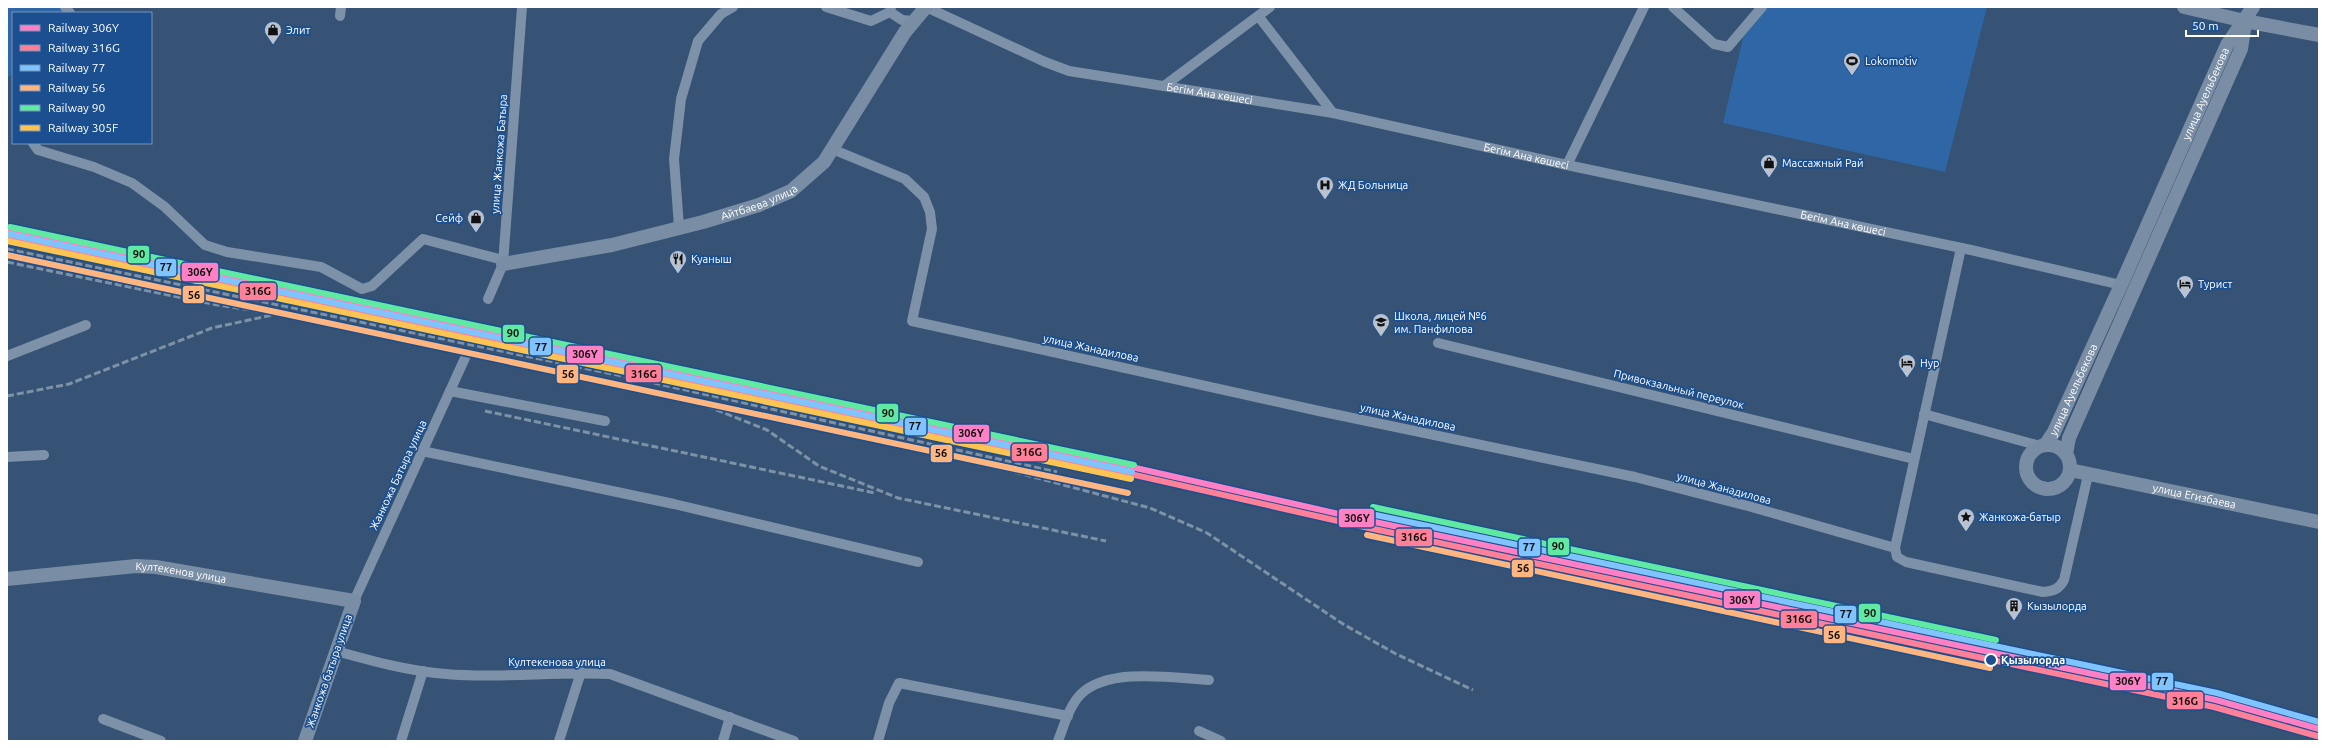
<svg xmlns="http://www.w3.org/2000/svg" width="2326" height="748" font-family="Ubuntu,sans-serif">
  <rect width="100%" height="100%" fill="#365274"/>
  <path fill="#2f66a5" d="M7 7H60L64 13H13V73L7 78Z
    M1767 7H1987L1945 172 1723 123 1745 29Z"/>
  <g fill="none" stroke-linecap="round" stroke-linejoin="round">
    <g stroke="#7d92a8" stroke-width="10">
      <path d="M65 7 70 13"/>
      <path d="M826 7 871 21 890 12"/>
      <path d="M891 7 890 12 902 20 914 21"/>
      <path id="s1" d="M926 7 1045 62 1069 71 1333 113 1567 165 1971 250 2121 285"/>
      <path d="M1673 7 1714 44 1728 47 1762 7"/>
      <path d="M340 16 341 7"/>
      <path d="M1259 17 1333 113"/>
      <path d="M1164 86 1270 7"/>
      <path d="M33 143 38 150 94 167 132 183 165 207 205 245 227 252 321 267 362 289 372 286 423 239 503 260"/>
      <path d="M832 149 905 179 924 197 930 212 932 229 912 321 1319 411 1635 477 1748 506 1895 548"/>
      <path d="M1567 165 1644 7"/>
      <path d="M679 227 674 159 681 99 698 41 721 14 733 7"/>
      <path d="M1961 248 1895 548 1897 557 1906 562 2043 592C2054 591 2059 589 2064 580L2088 475"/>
      <path d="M488 299 503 264 522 7"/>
      <path d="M1438 343 1914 459"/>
      <path d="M7 356 86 325"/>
      <path d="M450 391 605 421"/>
      <path d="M1924 414 2040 446"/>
      <path d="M422 451 674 504 918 562"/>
      <path d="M7 457 44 455"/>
      <path d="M354 601 465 358"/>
      <path d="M336 651C372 661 408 671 446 674 501 679 556 671 610 674L794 741"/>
      <path d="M103 719 161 741"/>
      <path d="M1199 731 1221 741"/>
      <path d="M401 741 423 671"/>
      <path d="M559 741 581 672"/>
      <path d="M723 741 730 717"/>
      <path d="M878 741 889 703 899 683 1068 716"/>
      <path d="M1058 741C1064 726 1069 706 1081 694 1109 667 1173 678 1209 680"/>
    </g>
    <g stroke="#798da4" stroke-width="14">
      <path d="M2184 7 2245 21 2319 35"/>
      <path id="s2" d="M503 264 612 245 703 222 759 205 791 191 824 162 905 32 926 7"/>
      <path id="s3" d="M2046 444 2054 432 2121 285 2227 45 2253 7"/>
      <circle cx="2048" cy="467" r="22"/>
      <path d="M2066 454 2069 438 2241 49 2245 24"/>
      <path id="s4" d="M2070 470 2319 522"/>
      <path id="s5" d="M7 579 136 566 156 567 354 601 305 741"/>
    </g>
    <path stroke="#7e92a7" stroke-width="3" stroke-dasharray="7 3" stroke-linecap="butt" d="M7 249 622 376 1057 472
      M7 262 217 305 271 313
      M679 395 767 430 819 466 898 498 1106 541
      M7 396 69 384 212 328 277 314 304 317
      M793 398 914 433
      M485 411 875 493
      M752 411 947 454 1150 508 1207 533 1343 624 1396 654 1473 690
      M960 431 1115 475"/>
    <defs>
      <path id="rail-1" d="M7 231 749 389 1074 454 1370 521 2216 700 2319 729"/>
      <path id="rail-2" d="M7 238 748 396 1073 461 1369 528 2214 707 2317 736"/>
      <path id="rail-3" d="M8 234 1132 472
        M1371 514 2217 693 2319 722"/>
      <path id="rail-4" d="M7 255 1128 493
        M1367 535 1990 668"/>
      <path id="rail-5" d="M10 227 1134 465
        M1373 507 1996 640"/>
      <path id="rail-6" d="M7 241 1131 479"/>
    </defs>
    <use href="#rail-1" stroke="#1b4f8f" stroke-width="9"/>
    <use href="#rail-2" stroke="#1b4f8f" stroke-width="9"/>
    <use href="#rail-3" stroke="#1b4f8f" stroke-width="9"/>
    <use href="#rail-4" stroke="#1b4f8f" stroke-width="9"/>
    <use href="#rail-5" stroke="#1b4f8f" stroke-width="9"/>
    <use href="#rail-6" stroke="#1b4f8f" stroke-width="9"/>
    <use href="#rail-1" stroke="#ff80c5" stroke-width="6"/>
    <use href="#rail-2" stroke="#ff8098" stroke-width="6"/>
    <use href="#rail-3" stroke="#80c4ff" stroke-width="6"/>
    <use href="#rail-4" stroke="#ffb580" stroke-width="6"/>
    <use href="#rail-5" stroke="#60e9a3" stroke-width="6"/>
    <use href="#rail-6" stroke="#fcc553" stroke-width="6"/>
  </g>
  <defs>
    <symbol id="shop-pin" viewBox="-11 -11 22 30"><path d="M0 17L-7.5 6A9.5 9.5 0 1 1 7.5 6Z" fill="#b9c2ce" stroke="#1b4f8f"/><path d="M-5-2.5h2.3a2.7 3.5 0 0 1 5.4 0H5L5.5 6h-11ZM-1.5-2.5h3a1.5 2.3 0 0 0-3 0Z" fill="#111"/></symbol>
    <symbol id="stadium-pin" viewBox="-11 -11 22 30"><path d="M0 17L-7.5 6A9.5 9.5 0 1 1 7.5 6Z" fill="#b9c2ce" stroke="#1b4f8f"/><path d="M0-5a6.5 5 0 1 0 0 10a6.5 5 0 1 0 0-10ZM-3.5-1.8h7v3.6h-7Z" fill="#111"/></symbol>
    <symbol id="hospital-pin" viewBox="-11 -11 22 30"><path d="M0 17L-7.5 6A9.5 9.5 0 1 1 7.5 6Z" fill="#b9c2ce" stroke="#1b4f8f"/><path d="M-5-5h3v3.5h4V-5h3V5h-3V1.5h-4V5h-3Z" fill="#111"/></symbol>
    <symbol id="restaurant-pin" viewBox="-11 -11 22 30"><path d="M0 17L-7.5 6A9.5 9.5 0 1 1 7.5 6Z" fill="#b9c2ce" stroke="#1b4f8f"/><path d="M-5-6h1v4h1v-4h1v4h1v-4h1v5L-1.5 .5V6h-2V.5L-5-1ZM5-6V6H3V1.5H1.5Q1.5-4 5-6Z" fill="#111"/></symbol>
    <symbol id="hotel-pin" viewBox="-11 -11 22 30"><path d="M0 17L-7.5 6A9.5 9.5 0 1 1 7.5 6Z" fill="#b9c2ce" stroke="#1b4f8f"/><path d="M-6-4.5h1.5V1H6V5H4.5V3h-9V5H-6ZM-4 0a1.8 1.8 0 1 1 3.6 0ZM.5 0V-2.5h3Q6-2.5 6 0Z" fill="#111"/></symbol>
    <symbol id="school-pin" viewBox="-11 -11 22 30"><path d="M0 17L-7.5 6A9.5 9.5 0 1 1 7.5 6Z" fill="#b9c2ce" stroke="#1b4f8f"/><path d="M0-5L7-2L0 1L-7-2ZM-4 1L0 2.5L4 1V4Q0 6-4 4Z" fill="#111"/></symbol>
    <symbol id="sight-pin" viewBox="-11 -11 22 30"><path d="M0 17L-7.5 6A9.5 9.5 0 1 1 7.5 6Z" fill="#b9c2ce" stroke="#1b4f8f"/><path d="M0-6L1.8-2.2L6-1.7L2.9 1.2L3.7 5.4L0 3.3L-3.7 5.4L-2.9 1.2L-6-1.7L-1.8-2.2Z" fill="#111"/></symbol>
    <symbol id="building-pin" viewBox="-11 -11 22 30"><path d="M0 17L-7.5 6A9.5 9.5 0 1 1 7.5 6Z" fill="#b9c2ce" stroke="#1b4f8f"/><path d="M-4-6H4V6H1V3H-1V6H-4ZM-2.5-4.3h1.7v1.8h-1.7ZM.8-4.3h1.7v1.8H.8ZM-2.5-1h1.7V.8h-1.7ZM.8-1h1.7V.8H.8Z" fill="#111"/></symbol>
  </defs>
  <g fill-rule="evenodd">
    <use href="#shop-pin" x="263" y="20" width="20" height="27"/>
    <use href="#stadium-pin" x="1842" y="51" width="20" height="27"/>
    <use href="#shop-pin" x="1759" y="153" width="20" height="27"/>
    <use href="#hospital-pin" x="1315" y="175" width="20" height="27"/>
    <use href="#shop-pin" x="466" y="208" width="20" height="27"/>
    <use href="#restaurant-pin" x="668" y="249" width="20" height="27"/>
    <use href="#hotel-pin" x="2175" y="274" width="20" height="27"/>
    <use href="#school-pin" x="1371" y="312" width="20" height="27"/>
    <use href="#hotel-pin" x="1897" y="353" width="20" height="27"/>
    <use href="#sight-pin" x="1956" y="507" width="20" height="27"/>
    <use href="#building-pin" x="2004" y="596" width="20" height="27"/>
  </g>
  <circle fill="#1b4f8f" stroke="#fff" stroke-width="2" cx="1991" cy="660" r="6"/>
  <g text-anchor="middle" stroke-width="3.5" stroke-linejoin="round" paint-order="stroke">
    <g font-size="11" fill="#fff" stroke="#1b4f8f" text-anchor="start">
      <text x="286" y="34">Элит</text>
      <text x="1865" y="65">Lokomotiv</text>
      <text x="1782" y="167">Массажный Рай</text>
      <text x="1338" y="189">ЖД Больница</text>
      <text x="463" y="222" text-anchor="end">Сейф</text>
      <text x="691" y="263">Куаныш</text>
      <text x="2198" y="288">Турист</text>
      <text x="1394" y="320">Школа, лицей №6<tspan x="1394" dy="13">им. Панфилова</tspan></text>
      <text x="1920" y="367">Нур</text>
      <text x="1979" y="521">Жанкожа-батыр</text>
      <text x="2027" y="610">Кызылорда</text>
    </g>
    <g font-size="11" fill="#fff" stroke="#1b4f8f">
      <text dy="4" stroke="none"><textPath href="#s1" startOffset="299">Бегім Ана көшесі</textPath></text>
      <text dy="4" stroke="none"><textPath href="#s3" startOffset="385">улица Ауельбекова</textPath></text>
      <text transform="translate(499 154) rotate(-86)" y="4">улица Жанкожа Батыра</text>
      <text dy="4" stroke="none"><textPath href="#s1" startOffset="622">Бегім Ана көшесі</textPath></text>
      <text dy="4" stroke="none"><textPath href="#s2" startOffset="264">Айтбаева улица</textPath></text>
      <text dy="4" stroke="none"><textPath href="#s1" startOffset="946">Бегім Ана көшесі</textPath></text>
      <text transform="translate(1091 348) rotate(12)" y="4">улица Жанадилова</text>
      <text transform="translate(1679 389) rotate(14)" y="4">Привокзальный переулок</text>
      <text dy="4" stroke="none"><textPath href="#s3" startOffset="61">улица Ауельбекова</textPath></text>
      <text transform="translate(1408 417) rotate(12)" y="4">улица Жанадилова</text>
      <text transform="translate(398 475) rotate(-65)" y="4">Жанкожа Батыра улица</text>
      <text transform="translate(1724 488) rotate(15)" y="4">улица Жанадилова</text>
      <text dy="4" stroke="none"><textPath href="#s4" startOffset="127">улица Егизбаева</textPath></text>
      <text dy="4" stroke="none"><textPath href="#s5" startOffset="175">Култекенов улица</textPath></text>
      <text x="557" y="666">Култекенова улица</text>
      <text transform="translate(329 671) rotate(-71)" y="4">Жанкожа батыра улица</text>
    </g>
    <g font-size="11" font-weight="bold" fill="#fff" stroke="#1b4f8f" text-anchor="start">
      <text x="2001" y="664">Қызылорда</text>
    </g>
  </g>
  <g stroke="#1b4f8f" stroke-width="1.5">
    <rect x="127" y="245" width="23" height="19" rx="4" fill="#60e9a3"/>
    <rect x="155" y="258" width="22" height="19" rx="4" fill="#80c4ff"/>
    <rect x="181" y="262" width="38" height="20" rx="4" fill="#ff80c5"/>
    <rect x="239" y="282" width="38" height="19" rx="4" fill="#ff8098"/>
    <rect x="182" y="285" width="23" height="19" rx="4" fill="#ffb580"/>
    <rect x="502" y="324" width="23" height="19" rx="4" fill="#60e9a3"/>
    <rect x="529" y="337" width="23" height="19" rx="4" fill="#80c4ff"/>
    <rect x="566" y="345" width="38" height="19" rx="4" fill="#ff80c5"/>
    <rect x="625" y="364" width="37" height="19" rx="4" fill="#ff8098"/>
    <rect x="556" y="364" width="23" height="20" rx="4" fill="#ffb580"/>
    <rect x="876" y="403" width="23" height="20" rx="4" fill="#60e9a3"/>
    <rect x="904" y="417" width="23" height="19" rx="4" fill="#80c4ff"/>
    <rect x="953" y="424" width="37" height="19" rx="4" fill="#ff80c5"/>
    <rect x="1011" y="443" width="37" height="19" rx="4" fill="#ff8098"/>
    <rect x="930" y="444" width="23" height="19" rx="4" fill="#ffb580"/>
    <rect x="1338" y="508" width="37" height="20" rx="4" fill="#ff80c5"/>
    <rect x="1395" y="528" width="38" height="19" rx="4" fill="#ff8098"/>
    <rect x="1547" y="537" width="23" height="19" rx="4" fill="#60e9a3"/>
    <rect x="1518" y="538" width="23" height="19" rx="4" fill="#80c4ff"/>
    <rect x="1511" y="559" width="23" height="19" rx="4" fill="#ffb580"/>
    <rect x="1723" y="590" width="38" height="19" rx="4" fill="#ff80c5"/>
    <rect x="1858" y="603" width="23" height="20" rx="4" fill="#60e9a3"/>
    <rect x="1834" y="605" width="23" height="19" rx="4" fill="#80c4ff"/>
    <rect x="1780" y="610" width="38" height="19" rx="4" fill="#ff8098"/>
    <rect x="1823" y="625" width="23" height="19" rx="4" fill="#ffb580"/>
    <rect x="2109" y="672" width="38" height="19" rx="4" fill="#ff80c5"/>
    <rect x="2151" y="672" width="23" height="19" rx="4" fill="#80c4ff"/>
    <rect x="2166" y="691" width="38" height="19" rx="4" fill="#ff8098"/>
  </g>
  <g font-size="11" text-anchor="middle" font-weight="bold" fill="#111">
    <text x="139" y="258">90</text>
    <text x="166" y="271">77</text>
    <text x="200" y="276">306Y</text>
    <text x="258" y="295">316G</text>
    <text x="194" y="299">56</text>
    <text x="513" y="337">90</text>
    <text x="541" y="351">77</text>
    <text x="585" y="358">306Y</text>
    <text x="644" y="378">316G</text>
    <text x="568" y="378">56</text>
    <text x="888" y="417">90</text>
    <text x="915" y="430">77</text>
    <text x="971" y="437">306Y</text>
    <text x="1029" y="456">316G</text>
    <text x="941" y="457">56</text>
    <text x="1357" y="522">306Y</text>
    <text x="1414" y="541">316G</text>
    <text x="1558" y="550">90</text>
    <text x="1529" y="551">77</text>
    <text x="1523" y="572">56</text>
    <text x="1742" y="604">306Y</text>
    <text x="1870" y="617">90</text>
    <text x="1846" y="618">77</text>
    <text x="1799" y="623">316G</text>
    <text x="1834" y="639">56</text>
    <text x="2128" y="685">306Y</text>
    <text x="2162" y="685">77</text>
    <text x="2185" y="705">316G</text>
  </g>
  <rect width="2326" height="748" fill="none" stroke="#ffffff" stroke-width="16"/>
  <rect x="12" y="12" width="140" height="132" fill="#1b4f8f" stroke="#7695bc"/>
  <rect x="20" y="25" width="20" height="6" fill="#ff80c5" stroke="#7695bc"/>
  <text x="48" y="32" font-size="12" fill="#ffffff">Railway 306Y</text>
  <rect x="20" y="45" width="20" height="6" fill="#ff8098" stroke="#7695bc"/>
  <text x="48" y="52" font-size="12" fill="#ffffff">Railway 316G</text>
  <rect x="20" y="65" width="20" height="6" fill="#80c4ff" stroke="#7695bc"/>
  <text x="48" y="72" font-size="12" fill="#ffffff">Railway 77</text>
  <rect x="20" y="85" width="20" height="6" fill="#ffb580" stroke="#7695bc"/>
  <text x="48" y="92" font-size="12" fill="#ffffff">Railway 56</text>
  <rect x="20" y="105" width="20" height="6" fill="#60e9a3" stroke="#7695bc"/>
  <text x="48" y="112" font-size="12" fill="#ffffff">Railway 90</text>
  <rect x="20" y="125" width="20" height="6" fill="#fcc553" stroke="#7695bc"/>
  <text x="48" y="132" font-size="12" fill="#ffffff">Railway 305F</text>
  <path d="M2186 30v6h72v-6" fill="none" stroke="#ffffff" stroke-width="2"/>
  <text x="2192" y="30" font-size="12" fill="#ffffff" stroke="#1b4f8f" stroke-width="3" paint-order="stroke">50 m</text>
</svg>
